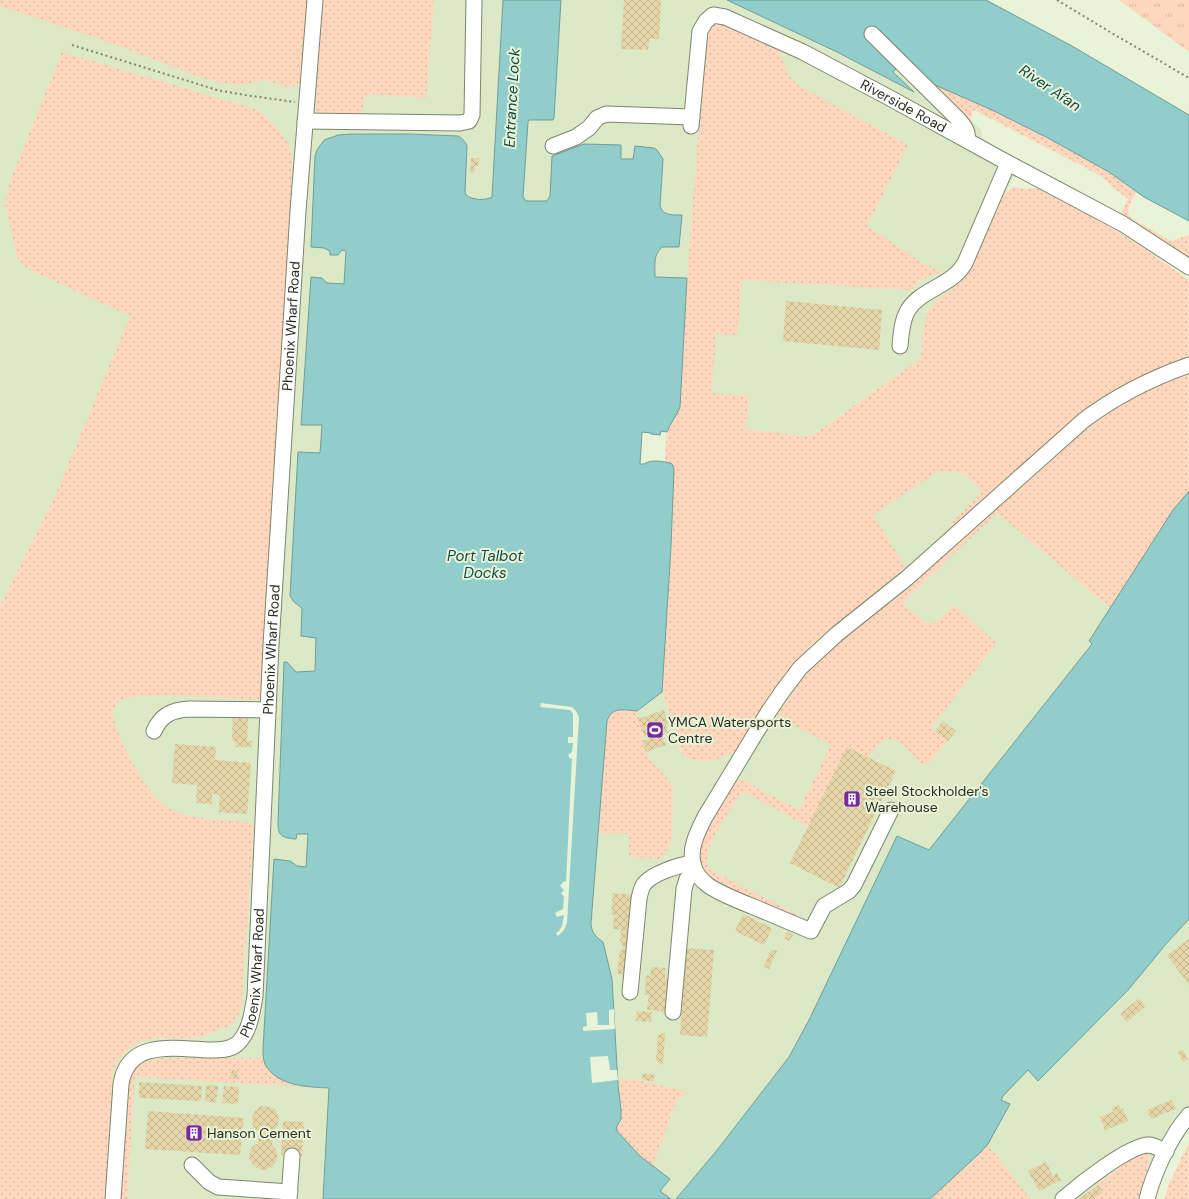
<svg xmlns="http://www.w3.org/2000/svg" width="1189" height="1199" font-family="'DM Sans',sans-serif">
  <defs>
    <pattern id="grass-dots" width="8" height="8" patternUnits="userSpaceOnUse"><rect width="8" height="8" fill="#ffd7bc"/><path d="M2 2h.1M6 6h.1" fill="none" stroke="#dbb9a1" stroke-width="1.8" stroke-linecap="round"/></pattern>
    <pattern id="park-tufts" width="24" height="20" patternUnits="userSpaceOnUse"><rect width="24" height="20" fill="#ffd7bc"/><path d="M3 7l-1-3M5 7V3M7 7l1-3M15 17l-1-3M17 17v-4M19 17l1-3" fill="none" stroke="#dbb9a1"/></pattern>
    <pattern id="building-cross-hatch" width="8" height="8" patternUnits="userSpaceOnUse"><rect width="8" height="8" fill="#e6d5a7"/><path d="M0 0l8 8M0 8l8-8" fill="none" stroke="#c5b78f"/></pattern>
  </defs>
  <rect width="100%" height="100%" fill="#e8f3d7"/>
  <path fill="#dbe9c6" d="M0 0H503L492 197 486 200 471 198 466 195 465 192 467 146 466 143 462 139 458 136 410 134H351L338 135 329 138 317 150 315 156 311 247 324 248 330 251V255L342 250H346L344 284 327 283 322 278 311 277 301 425H322L320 453 298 452 294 602 302 608V612L316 638 315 671 296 672 287 662H284L278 822V830L296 834H308L306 867 297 866 290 861 274 860 263 1049 306 1087 329 1088 323 1199H0Z
    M561 0H727L837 52 913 91 893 72 906 58 951 100 981 130 983 143 1018 168 963 280 959 286 947 293 925 320 921 358 810 436 681 425 687 278 655 277V258L658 250 662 247 665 246 679 247 674 215 663 212 660 206 663 159 654 148 635 146 634 159H621V145L552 156 550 196 547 201H527L525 200 523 197 528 122 529 120H550L554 118Z
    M839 465 959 472 965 474 982 492 997 513 1110 608 1089 641 1092 643 929 850 897 836 809 1020 789 1057 718 1149 676 1199H671L660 1191 670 1179 640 1156 616 1130 621 1110 618 1084 612 979 603 942 595 934 591 927 606 725 637 711 662 692 668 708 680 750 684 756 687 758 697 761H704L837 634 862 603 905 567Z
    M1189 919V1126L1157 1170 1149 1164V1158L1148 1152 1135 1157 1122 1165 1079 1199H1029L988 1144 1010 1104 1001 1100 1003 1096 1028 1070 1038 1081 1156 956Z"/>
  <path fill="url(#grass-dots)" d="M0 0H309L302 79 300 84 294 86 289 87 283 86 267 80 259 81 245 84 235 85 223 83 203 78 108 42 0 6Z
    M321 0H434L426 98 371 94 365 96 363 103 362 115 327 116 317 112 312 102Z
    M722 20 776 46C783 57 786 72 793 81 796 83 799 85 801 87L908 145 867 226 921 262 943 272C931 276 918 278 912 290L742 280 737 335 716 334 712 393 749 396 745 430 811 436 921 358C923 337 921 314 938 299 946 292 956 289 963 280L1005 194 1009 190 1013 187 1027 189 1038 188 1059 198 1132 240 1189 280V358L1138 379 953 527 950 524 982 492 965 474 959 472 938 471 873 515 906 567 810 646 782 678 738 749C723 759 697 768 682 754L668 708 662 692 671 546 674 472C674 466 671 463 665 462 666 451 665 437 669 427 672 420 678 415 680 407L687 278 706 35 713 22Z
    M62 52 258 110 261 112C271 123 286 135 290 149 293 160 292 170 292 181L272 546 262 700C237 699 136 689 119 701 116 703 114 707 113 711 112 730 140 778 152 793 158 801 167 808 175 812 187 817 199 817 211 819 225 820 240 822 254 823L241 1009C236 1024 231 1025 217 1030 209 1033 200 1038 191 1038 176 1039 151 1036 138 1042 127 1047 119 1059 113 1069L105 1199H0V606L56 494 130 316 24 267 20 263 16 252 5 203 11 179Z
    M935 85 992 110 1048 138 1109 172 1136 192C1132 201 1124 210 1131 218L1171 241 1189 235V259L1120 215 1128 199 1116 190 1101 176 974 110 970 119Z
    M1189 372V491L1157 534 1110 608 997 513 902 603 926 623C936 627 947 612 954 605L996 643 931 728 948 741 929 762 926 764H922C913 757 896 731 882 741 877 744 872 752 868 757L847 747 808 827 743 791C734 804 699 852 708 867 709 869 711 870 713 871L801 917C778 914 752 903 732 891 725 887 714 883 708 877 704 872 701 867 700 861 697 836 725 799 739 778L799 810 831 745 777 716 794 689 805 675 829 650 905 591 962 537 1085 426 1135 394Z
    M620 710 637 711 644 736 641 737 648 757 669 781 673 789 672 839 664 855 661 859 629 857V834L598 833 607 721 612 712Z
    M165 1058H263L265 1064 290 1083 306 1087 135 1077 127 1199H121L128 1087C133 1064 143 1059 165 1058Z
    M635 1079 688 1092 679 1098 675 1104 653 1166 640 1156 616 1130 617 1126 621 1115 618 1080Z
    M1189 1142V1199H1164L1169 1184Z
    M988 1144 1030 1199H930L976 1158Z
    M1147 1151 1149 1158V1164L1138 1198 1136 1199H1079L1127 1162Z"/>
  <path fill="url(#park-tufts)" d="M1119 0H1189V52Z"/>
  <path fill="#90cdcb" stroke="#719d98" d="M503 0H561L554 118 553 120H529L528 122 523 197 525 200 527 201H547L550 196 552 156 584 144 621 145V159H633L635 146 654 148 657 150 663 159 660 206C663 216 673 215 682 215L679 247H662C653 255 655 265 655 277L687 278 680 407C677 416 670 423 667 432L661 431 660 435 651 434V433L642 432 640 464H644C651 459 664 461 672 464L674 469 671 546 662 692 637 711C624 710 612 706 607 721L591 923C591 932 596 937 603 942L612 979 618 1084 621 1110V1119L617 1126 616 1130 640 1156 670 1179 660 1191 671 1199H323L329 1088C308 1087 276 1086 265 1064 263 1059 263 1054 263 1049L274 859 290 861 297 866 306 867 308 834H297L296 839C282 838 278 836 278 822L284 662H287L296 672 315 671 316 638 301 636 302 608 294 602 290 596 298 452 320 453 322 425H301L311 277 322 278 327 283 344 284 346 251 342 250 338 255H330V251L324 248 311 247 315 156 317 150 324 140 338 135 351 134H410L458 136C463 139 465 141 467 146L465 192 466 195C472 200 485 201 492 197Z
    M727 0H986L1072 46 1189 115V221L1144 197 1109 172 1048 138 992 110 935 85 907 58 893 72 914 92 837 52Z
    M1189 491V919L1166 944 1129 989 1038 1081 1028 1070 1003 1096 1001 1100 1010 1104 988 1144 981 1152 930 1199H676L718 1149 789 1057 809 1020 897 836 929 850 1092 644 1089 641 1173 510Z"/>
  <path fill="#e8f3d7" d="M541 703 572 707 576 711 579 717 567 923 564 930 558 936 556 933 559 931 562 926 564 915 557 917 555 913 563 909 564 897 561 893 564 890 560 886 564 881 566 882 572 758 570 759 568 755 572 752 573 743H568V737H573V714L570 710 540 707Z
    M614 1009 615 1029 583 1031V1027L587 1026 586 1013 597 1012 598 1025H609V1010Z
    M608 1056 610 1070H617L618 1080 592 1083 590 1057Z"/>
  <path fill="url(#building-cross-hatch)" d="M624 0H661L659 39H649L648 50 621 49Z
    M471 158H479L478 166H475L474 174 470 173Z
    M786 301 882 310 879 350 783 341Z
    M664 710 668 723 666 724 667 728H666L668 733 662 734 666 745 646 752 642 741 651 738 650 734 644 736 638 719Z
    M233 716H248L247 741H253L252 747H235V741H232Z
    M943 721 956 731 948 741 935 731Z
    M175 744 216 747 215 760 251 763 247 814 219 812 220 795 212 794V804L196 803 197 785 172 783Z
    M847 747 896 771 839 888 790 863Z
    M613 893 634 895 627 974H617L620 950H622L623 943H620L621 929H613L614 915H611Z
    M743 914 772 928 764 945 735 931Z
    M787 932 793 935 790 941 784 939Z
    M1189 939V985L1167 955Z
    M686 948 714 950 707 1037 680 1035Z
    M771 949 777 951 769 969 764 967Z
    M651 967 666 968 665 978 670 979 667 1013H661V1011L647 1010 649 995H645L646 975 650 976Z
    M1139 998 1146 1006 1127 1022 1120 1014Z
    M637 1011 652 1012 651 1022 636 1021Z
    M661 1033H665L663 1065 659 1064V1062L656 1061 658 1035H660Z
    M1183 1050 1188 1059 1183 1062 1178 1053Z
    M232 1070 238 1071 237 1079 230 1078Z
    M643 1073 655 1075 653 1082 642 1079Z
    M139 1082 202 1086 201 1101 139 1098Z
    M206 1085 218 1086 216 1103 205 1101Z
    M224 1086 239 1087 238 1104 222 1103Z
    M1172 1100 1176 1109 1151 1119 1147 1110Z
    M1119 1105 1121 1109 1123 1108 1128 1121 1105 1130 1100 1117 1113 1112 1112 1108Z
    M261 1106H265L273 1108 276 1110 279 1118 278 1125 273 1131 272 1144 277 1151V1160L272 1167 264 1170 259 1169 253 1165 249 1159V1155L252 1147 258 1143 259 1132 253 1126 252 1118 255 1111Z
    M148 1111 244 1118 240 1155 145 1149Z
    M283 1121 304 1122 302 1156 281 1155Z
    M1046 1162 1053 1176 1057 1173 1061 1180 1039 1191 1028 1171Z
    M1098 1185 1103 1192 1093 1199H1079Z"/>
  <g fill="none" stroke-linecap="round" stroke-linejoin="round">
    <defs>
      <g id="minor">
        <path d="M872 34 959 120C964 126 969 132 967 140"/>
        <path d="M305 121 460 123 469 121 472 115 474 0"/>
        <path id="s1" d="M691 126 700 31 706 21 713 15 725 17 803 52 888 97 1008 163 1123 224 1189 267"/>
        <path d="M553 146 576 137 589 128 597 118 606 114 692 117"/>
        <path d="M900 346C901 334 902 320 908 310 921 289 952 286 965 263L1008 163"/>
        <path d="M154 731C161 715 172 710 189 709L268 710"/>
        <path d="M891 810 854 885 849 891 824 906 811 931C792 923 773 915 754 907 739 901 723 895 709 886 702 881 695 873 693 864 689 848 698 831 705 817L769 711 782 692 800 668 837 634 907 578 1084 420C1116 396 1152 378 1189 365"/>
        <path d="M630 992 639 899C640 894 641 888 644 884 653 873 679 865 693 863"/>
        <path d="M673 1012 684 889 687 879 696 872"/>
        <path d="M192 1165 209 1182 218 1187 290 1192"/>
        <path id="s2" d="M113 1199 121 1084C128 1040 173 1048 207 1050 216 1050 229 1051 237 1044 250 1032 252 1013 255 996L271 645 298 211 315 0"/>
        <path d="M289 1199 292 1156"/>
        <path d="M1063 1199C1079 1185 1129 1145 1149 1145 1155 1146 1161 1149 1166 1152"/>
        <path d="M1147 1199C1154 1172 1170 1137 1189 1115"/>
      </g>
    </defs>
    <use href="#minor" stroke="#7c866d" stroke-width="17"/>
    <path stroke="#7f8674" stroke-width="2" stroke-dasharray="2 3" stroke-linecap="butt" d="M1057 0 1110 32 1189 78
      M72 45 217 90 245 95 295 102"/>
    <use href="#minor" stroke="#fff" stroke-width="15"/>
  </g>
  <defs>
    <symbol id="stadium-square" viewBox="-11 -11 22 22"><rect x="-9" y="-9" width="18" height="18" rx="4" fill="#7a2a9a" stroke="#e8f3d7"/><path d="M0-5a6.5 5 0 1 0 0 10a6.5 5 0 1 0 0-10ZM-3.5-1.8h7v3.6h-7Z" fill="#fff"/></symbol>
    <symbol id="building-square" viewBox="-11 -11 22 22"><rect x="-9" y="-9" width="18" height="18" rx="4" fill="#7a2a9a" stroke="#e8f3d7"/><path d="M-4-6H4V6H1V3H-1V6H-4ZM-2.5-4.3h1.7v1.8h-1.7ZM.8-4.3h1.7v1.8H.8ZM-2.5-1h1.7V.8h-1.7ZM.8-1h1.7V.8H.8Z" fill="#fff"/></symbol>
  </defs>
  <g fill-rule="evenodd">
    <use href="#stadium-square" x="645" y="720" width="20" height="20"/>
    <use href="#building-square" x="842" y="789" width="20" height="20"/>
    <use href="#building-square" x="184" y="1123" width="20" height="20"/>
  </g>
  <g text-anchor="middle" stroke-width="4" stroke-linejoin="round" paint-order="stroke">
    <g font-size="14" fill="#292d22" stroke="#e8f3d7">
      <text dy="5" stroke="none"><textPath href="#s1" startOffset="328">Riverside Road</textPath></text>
      <text dy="5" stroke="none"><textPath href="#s2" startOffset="974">Phoenix Wharf Road</textPath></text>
      <text dy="5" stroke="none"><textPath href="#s2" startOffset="650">Phoenix Wharf Road</textPath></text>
      <text dy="5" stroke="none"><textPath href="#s2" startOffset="326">Phoenix Wharf Road</textPath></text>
    </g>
    <g font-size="14" fill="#292d22" stroke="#e8f3d7" text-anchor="start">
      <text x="668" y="727">YMCA Watersports<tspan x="668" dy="16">Centre</tspan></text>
      <text x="865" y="796">Steel Stockholder's<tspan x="865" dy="16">Warehouse</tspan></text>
      <text x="207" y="1138">Hanson Cement</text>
    </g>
    <g font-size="15" font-style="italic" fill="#114847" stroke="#e8f3d7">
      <text transform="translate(1050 88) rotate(34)" y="5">River Afan</text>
      <text transform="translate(512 98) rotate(-87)" y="5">Entrance Lock</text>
      <text x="485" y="561">Port Talbot<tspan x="485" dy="17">Docks</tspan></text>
    </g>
  </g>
</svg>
